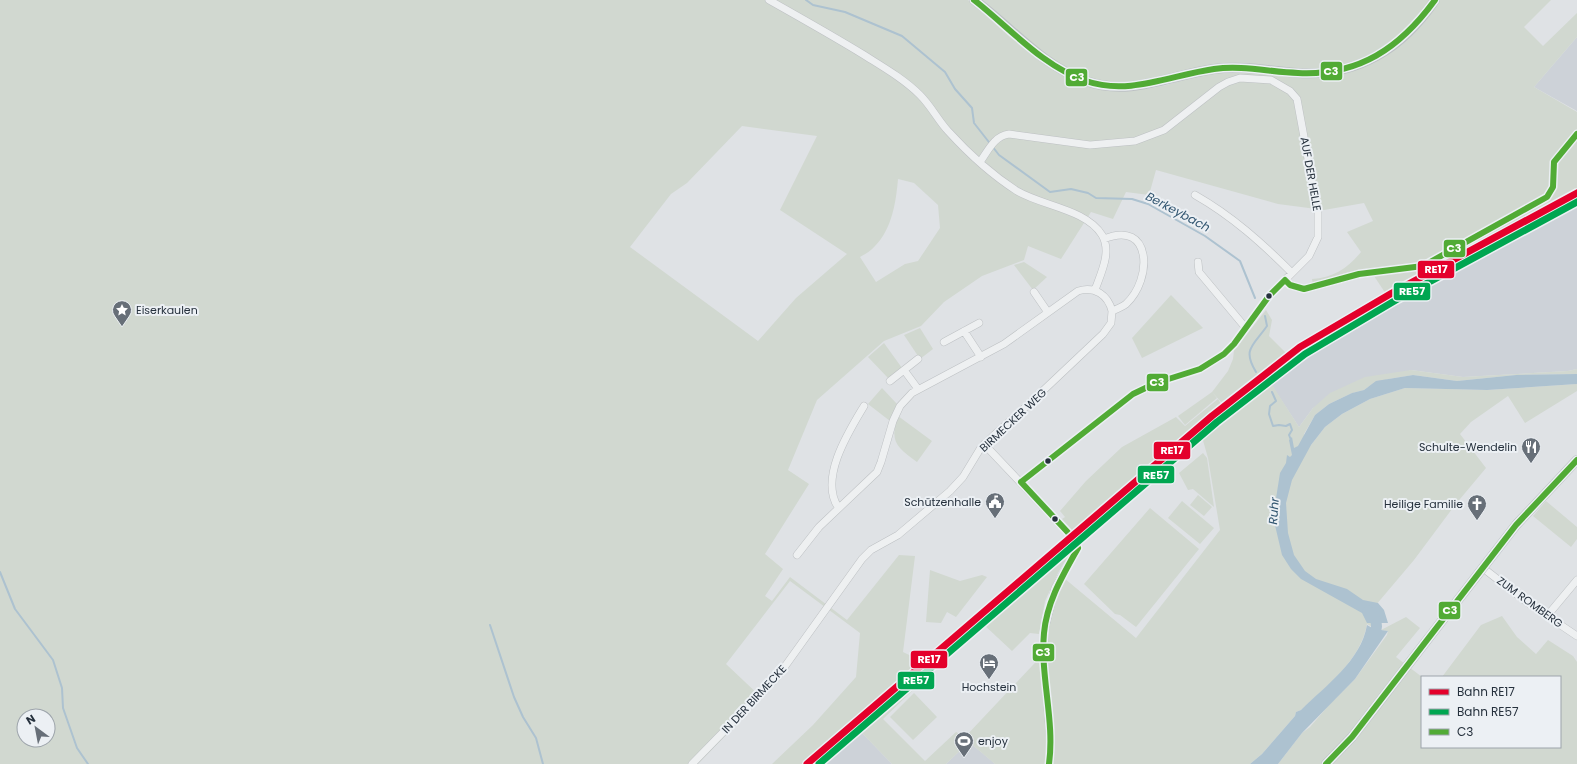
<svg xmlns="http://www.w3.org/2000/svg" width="1577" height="764" font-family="Poppins,sans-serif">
  <rect width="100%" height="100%" fill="#dfe2e5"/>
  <path fill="#cdd2d8" d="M1577 37V111L1534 87Z
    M1577 201V369L1568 371 1463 377 1411 370 1313 408 1299 427 1271 384 1298 360 1391 302Z
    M860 731 892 764H820Z
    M969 742 993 762 995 764H946Z"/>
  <path fill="#d1d8d0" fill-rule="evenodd" d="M0 0H968L995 21 999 16 980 0H1551L1524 27 1543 46 1577 13V37L1534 87 1577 112V129L1552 162C1548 175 1556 186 1545 198L1425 264 1387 269V272L1424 268 1546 199C1561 182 1550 177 1556 163L1577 137V190L1386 294 1370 270 1349 272 1313 284 1312 279C1333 278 1348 268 1361 252L1347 232 1373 221 1364 203 1324 210 1278 204 1156 170 1149 195 1126 192 1113 219 1091 212 1061 259 1028 246 1024 260 982 276 944 302 921 326 884 341 817 400 788 470 809 484 765 554 783 569 765 596 772 601 790 577 847 620 899 555 915 556 903 652 936 668 883 719 925 761 956 732 965 737 1047 650C1048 622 1053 603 1064 578L1136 638 1220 530 1208 458 1202 437 1269 380 1299 427 1313 408 1330 393 1365 377 1411 370 1463 377 1568 371 1577 369V374L1516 375 1457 381 1413 375 1376 381 1364 390 1352 393 1329 404 1315 415 1304 434 1311 445 1325 427 1342 414 1370 399 1405 388 1487 390 1577 384V391L1525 423 1508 396 1471 422 1460 434 1486 468 1455 505 1414 560 1370 612 1374 628 1367 624C1361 660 1326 687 1301 710L1296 712 1295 716 1262 754 1250 764H995L969 742 946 764H892L860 731 820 764H772L813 725 856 677 860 633 790 581 726 664 762 698 698 764H0ZM1229 67 1231 70 1193 76 1167 85 1147 89 1146 82ZM742 126 817 136 780 210 847 254 796 298 758 341 630 247 671 194 687 183ZM898 179 914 183 938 205 940 228 918 261 905 264 876 282 860 257C865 254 871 251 875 246 892 229 896 202 898 179ZM24 716H48V740H24Z
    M1024 262 1047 277 1033 290 1014 265Z
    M1171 295 1203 328 1142 358 1132 338Z
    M1266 310 1272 320 1269 336 1286 353 1222 403 1212 392 1228 371 1233 359 1234 350Z
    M920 328 933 349 920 359 904 335Z
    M884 343 902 368 888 378 868 357Z
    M882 388 897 404 890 421 868 404Z
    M1212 392 1217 398 1185 425 1178 416Z
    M1218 399 1221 404 1073 531 1062 519 1065 517 1060 511 1086 481 1122 447 1176 417 1185 426Z
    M898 416 932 441 917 462C897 447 889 442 898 416Z
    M1203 453 1207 458 1214 507 1193 489 1188 490 1179 473Z
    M1198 495 1212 507 1204 516 1190 505Z
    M1182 501 1214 528 1200 544 1168 518Z
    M1546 501 1577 527V539L1571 547 1533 516Z
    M1150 508 1199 549 1136 627 1120 615 1115 614 1084 584Z
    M1068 550 1070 553 1058 573 1045 601 1039 634 1030 633 1012 651 982 623Z
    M930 570 960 581 982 575 987 577 956 617 947 612 941 623 926 622Z
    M1502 616 1517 637 1536 654 1548 640 1573 656 1577 662V764H1278L1302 733 1310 727 1329 705 1355 679 1387 635 1388 631 1381 630 1406 617 1420 628 1396 657 1422 677V747H1560V677H1442L1481 625Z
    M914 693 937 717 913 740 890 717Z"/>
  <path fill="#adc2d0" d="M1577 374V384L1487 390 1405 388 1370 399 1342 414 1325 427 1311 445 1292 480 1286 503 1288 533 1294 555 1305 571 1316 579 1347 589 1363 600 1378 603 1384 610 1388 623H1367L1362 613 1301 579 1291 569 1282 555 1274 521V511L1280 473 1286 463 1287 455 1290 457 1292 455 1289 440 1292 437 1294 448 1298 446 1315 415 1329 404 1352 393 1364 390 1376 381 1413 375 1457 381 1516 375Z
    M1367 625 1374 629 1388 631 1355 679 1302 733 1278 764H1250L1262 754 1295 716 1296 712 1301 710C1325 686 1361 661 1367 625Z"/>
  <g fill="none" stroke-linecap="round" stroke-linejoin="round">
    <path stroke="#adc2d0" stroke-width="2" d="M806 0 813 5 845 12 902 36 945 72 955 89 972 108 974 123 999 155 1050 192 1071 189 1088 193 1096 198 1132 199 1148 204 1205 236 1240 261 1255 298
      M1256 372C1242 349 1253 346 1267 326L1265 316
      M1272 392 1276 401 1270 406 1269 414 1273 426 1279 425 1286 426 1290 424 1292 430 1289 435 1291 440
      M0 572 15 609 53 660 62 688 63 708 77 748 88 764
      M490 625 514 697 523 717 536 738 543 764"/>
    <path stroke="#adc2d0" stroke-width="11" d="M1368 611C1381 621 1377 631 1370 643"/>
    <defs>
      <path id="street" d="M769 0C801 18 833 36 864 55 883 67 904 79 920 95 931 106 938 120 948 131 968 153 992 175 1017 191 1042 206 1086 209 1102 235 1112 252 1101 273 1095 290
        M980 162C988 151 994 136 1009 134L1090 145 1135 141 1164 130 1219 87 1228 82 1240 78 1271 80 1290 91 1297 99 1318 213V237L1309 256 1269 296 1234 344 1224 354 1200 369 1156 383 1133 394 1021 482
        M1195 195C1232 216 1262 243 1292 273
        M1198 262 1199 272 1245 327
        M1285 280 1290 285 1304 289 1359 274 1423 266 1547 197 1553 187 1554 162 1577 134
        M1034 292 1047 311
        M964 331 981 357
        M944 342 979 323
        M904 370 918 359
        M890 381 904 370 918 389
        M984 444 1055 519 1074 539 1078 548 1055 588 1044 632 1045 677 1051 749 1049 764
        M838 507C819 478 849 431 864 406
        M797 555 819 527 877 472 881 462 893 421 900 406 912 393 1004 344 1078 291C1095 286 1108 295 1112 311
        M1483 568 1528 603 1577 636
        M1547 616 1577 580
        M692 764 778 676 862 559 871 550 898 535 950 491 963 477 980 449 993 436 1030 403 1103 334 1111 323 1112 311C1117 309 1122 307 1126 304 1153 279 1152 219 1104 239"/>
    </defs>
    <use href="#street" stroke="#bdc0c3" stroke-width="8"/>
    <use href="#street" stroke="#eef0f1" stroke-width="7"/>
    <path stroke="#bdc1c4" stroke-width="10" d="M974 0C1012 27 1040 65 1086 81 1130 97 1170 75 1214 69 1242 65 1270 71 1298 73 1357 77 1403 48 1435 0
      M1326 764 1352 737 1373 710 1516 525 1577 460"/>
    <defs>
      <path id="bus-1" d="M974 0C1010 28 1042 66 1086 81 1129 96 1171 75 1214 69 1242 65 1270 72 1298 73 1359 76 1400 48 1435 0
        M1285 280 1290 285 1304 289 1359 274 1423 266 1547 197 1553 187 1554 162 1577 134
        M1021 482 1133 394 1156 383 1200 369 1224 354 1234 344 1269 296 1285 280
        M1021 482 1074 539 1078 548
        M1049 764C1055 721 1040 676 1044 633 1047 601 1063 575 1078 548
        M1326 764 1352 737 1516 525 1577 460"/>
    </defs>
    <use href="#bus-1" stroke="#ecf0f4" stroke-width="9"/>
    <use href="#bus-1" stroke="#51ab35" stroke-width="6"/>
    <defs>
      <path id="rail-1" d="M807 764 1212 416 1300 347 1392 293 1577 193"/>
      <path id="rail-2" d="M819 764 1217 422 1305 354 1396 300 1577 202"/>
    </defs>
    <use href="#rail-1" stroke="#ecf0f4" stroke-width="10"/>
    <use href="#rail-2" stroke="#ecf0f4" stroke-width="10"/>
    <use href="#rail-1" stroke="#e4002b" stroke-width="7"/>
    <use href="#rail-2" stroke="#00a651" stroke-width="7"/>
  </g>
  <defs>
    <symbol id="sight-pin" viewBox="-11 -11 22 30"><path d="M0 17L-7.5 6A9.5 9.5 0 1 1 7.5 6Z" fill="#676f78" stroke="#ecf0f4"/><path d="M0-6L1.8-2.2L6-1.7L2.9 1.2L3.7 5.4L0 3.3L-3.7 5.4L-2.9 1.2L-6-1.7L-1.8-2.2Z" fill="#fff"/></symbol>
    <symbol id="restaurant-pin" viewBox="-11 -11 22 30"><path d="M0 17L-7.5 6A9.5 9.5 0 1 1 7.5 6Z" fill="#676f78" stroke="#ecf0f4"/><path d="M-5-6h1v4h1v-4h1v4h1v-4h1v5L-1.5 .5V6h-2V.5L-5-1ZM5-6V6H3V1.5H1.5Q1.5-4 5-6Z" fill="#fff"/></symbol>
    <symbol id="civic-pin" viewBox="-11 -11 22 30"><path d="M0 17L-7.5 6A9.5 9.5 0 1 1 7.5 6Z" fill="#676f78" stroke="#ecf0f4"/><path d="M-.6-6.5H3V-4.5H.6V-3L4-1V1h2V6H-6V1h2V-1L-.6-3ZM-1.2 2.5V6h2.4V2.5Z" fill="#fff"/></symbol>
    <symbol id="church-pin" viewBox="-11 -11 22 30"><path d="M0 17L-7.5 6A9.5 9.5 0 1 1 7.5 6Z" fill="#676f78" stroke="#ecf0f4"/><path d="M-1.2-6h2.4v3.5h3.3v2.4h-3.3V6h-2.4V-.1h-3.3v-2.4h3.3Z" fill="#fff"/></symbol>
    <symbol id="hotel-pin" viewBox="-11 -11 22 30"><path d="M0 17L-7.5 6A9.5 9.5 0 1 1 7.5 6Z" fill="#676f78" stroke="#ecf0f4"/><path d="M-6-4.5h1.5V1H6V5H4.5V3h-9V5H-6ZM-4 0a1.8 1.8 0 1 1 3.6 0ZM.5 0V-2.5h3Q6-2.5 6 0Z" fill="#fff"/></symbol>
    <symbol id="stadium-pin" viewBox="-11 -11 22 30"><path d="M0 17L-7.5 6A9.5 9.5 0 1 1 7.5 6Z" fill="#676f78" stroke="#ecf0f4"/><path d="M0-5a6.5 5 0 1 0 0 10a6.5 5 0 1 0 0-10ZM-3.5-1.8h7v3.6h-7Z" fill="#fff"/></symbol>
  </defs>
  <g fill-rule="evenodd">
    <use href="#sight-pin" x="111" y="299" width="22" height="30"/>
    <use href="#restaurant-pin" x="1520" y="436" width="22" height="30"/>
    <use href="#civic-pin" x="984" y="491" width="22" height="30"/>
    <use href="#church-pin" x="1466" y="493" width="22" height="30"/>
    <use href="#hotel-pin" x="978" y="652" width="22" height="30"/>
    <use href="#stadium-pin" x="953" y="730" width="22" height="30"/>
  </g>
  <g fill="#26313d" stroke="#ecf0f4" stroke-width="1.5">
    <circle cx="1269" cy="296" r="3.5"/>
    <circle cx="1048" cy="461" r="3.5"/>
    <circle cx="1055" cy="519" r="3.5"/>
  </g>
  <g text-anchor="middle" stroke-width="4" stroke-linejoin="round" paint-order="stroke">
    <g font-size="11" fill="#26313d" stroke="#ecf0f4">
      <text transform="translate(1311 174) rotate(80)" y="4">AUF DER HELLE</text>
      <text transform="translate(1013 420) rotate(-43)" y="4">BIRMECKER WEG</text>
      <text transform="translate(1530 602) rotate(36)" y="4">ZUM ROMBERG</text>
      <text transform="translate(754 699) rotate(-47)" y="4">IN DER BIRMECKE</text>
    </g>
    <g font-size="11" fill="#26313d" stroke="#ecf0f4" text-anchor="end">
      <text x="136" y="314" text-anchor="start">Eiserkaulen</text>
      <text x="1517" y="451">Schulte-Wendelin</text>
      <text x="981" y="506">Schützenhalle</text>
      <text x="1463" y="508">Heilige Familie</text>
      <text x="989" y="691" text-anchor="middle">Hochstein</text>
      <text x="978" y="745" text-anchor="start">enjoy</text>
    </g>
    <g font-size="12" font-style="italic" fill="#315570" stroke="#ecf0f4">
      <text transform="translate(1178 212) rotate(28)" y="4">Berkeybach</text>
      <text transform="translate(1274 511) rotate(-86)" y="4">Ruhr</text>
    </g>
  </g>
  <g stroke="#ecf0f4" stroke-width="1.5">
    <rect x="1320" y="61" width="23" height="20" rx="4" fill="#51ab35"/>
    <rect x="1065" y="68" width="23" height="19" rx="4" fill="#51ab35"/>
    <rect x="1443" y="239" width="23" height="19" rx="4" fill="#51ab35"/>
    <rect x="1417" y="260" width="38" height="19" rx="4" fill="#e4002b"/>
    <rect x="1393" y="282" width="38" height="19" rx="4" fill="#00a651"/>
    <rect x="1146" y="373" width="23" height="19" rx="4" fill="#51ab35"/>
    <rect x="1153" y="441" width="38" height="19" rx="4" fill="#e4002b"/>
    <rect x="1137" y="465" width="38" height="19" rx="4" fill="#00a651"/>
    <rect x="1438" y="601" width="23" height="19" rx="4" fill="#51ab35"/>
    <rect x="1032" y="643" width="23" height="19" rx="4" fill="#51ab35"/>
    <rect x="910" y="650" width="38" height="19" rx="4" fill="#e4002b"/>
    <rect x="897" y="671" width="38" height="19" rx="4" fill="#00a651"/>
  </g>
  <g font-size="11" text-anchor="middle" font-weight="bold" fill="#fff">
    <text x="1331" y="75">C3</text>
    <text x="1077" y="81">C3</text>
    <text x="1454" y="252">C3</text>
    <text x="1436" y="273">RE17</text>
    <text x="1412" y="295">RE57</text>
    <text x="1157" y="386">C3</text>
    <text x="1172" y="454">RE17</text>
    <text x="1156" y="479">RE57</text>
    <text x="1450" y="614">C3</text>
    <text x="1043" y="656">C3</text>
    <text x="929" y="663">RE17</text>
    <text x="916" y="684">RE57</text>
  </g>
  <rect x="1421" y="676" width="140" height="72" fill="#ecf0f4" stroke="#9da4ab"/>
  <rect x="1429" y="689" width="20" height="6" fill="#e4002b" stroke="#9da4ab"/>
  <text x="1457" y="696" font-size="12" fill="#26313d">Bahn RE17</text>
  <rect x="1429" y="709" width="20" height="6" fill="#00a651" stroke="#9da4ab"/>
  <text x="1457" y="716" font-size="12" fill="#26313d">Bahn RE57</text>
  <rect x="1429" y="729" width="20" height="6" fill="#51ab35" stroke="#9da4ab"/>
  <text x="1457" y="736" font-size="12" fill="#26313d">C3</text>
  <g transform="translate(36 728) rotate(328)"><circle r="19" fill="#ecf0f4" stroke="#9da4ab"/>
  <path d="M0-3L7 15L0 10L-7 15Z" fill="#676f78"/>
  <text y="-6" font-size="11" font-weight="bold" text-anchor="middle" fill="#26313d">N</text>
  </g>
</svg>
